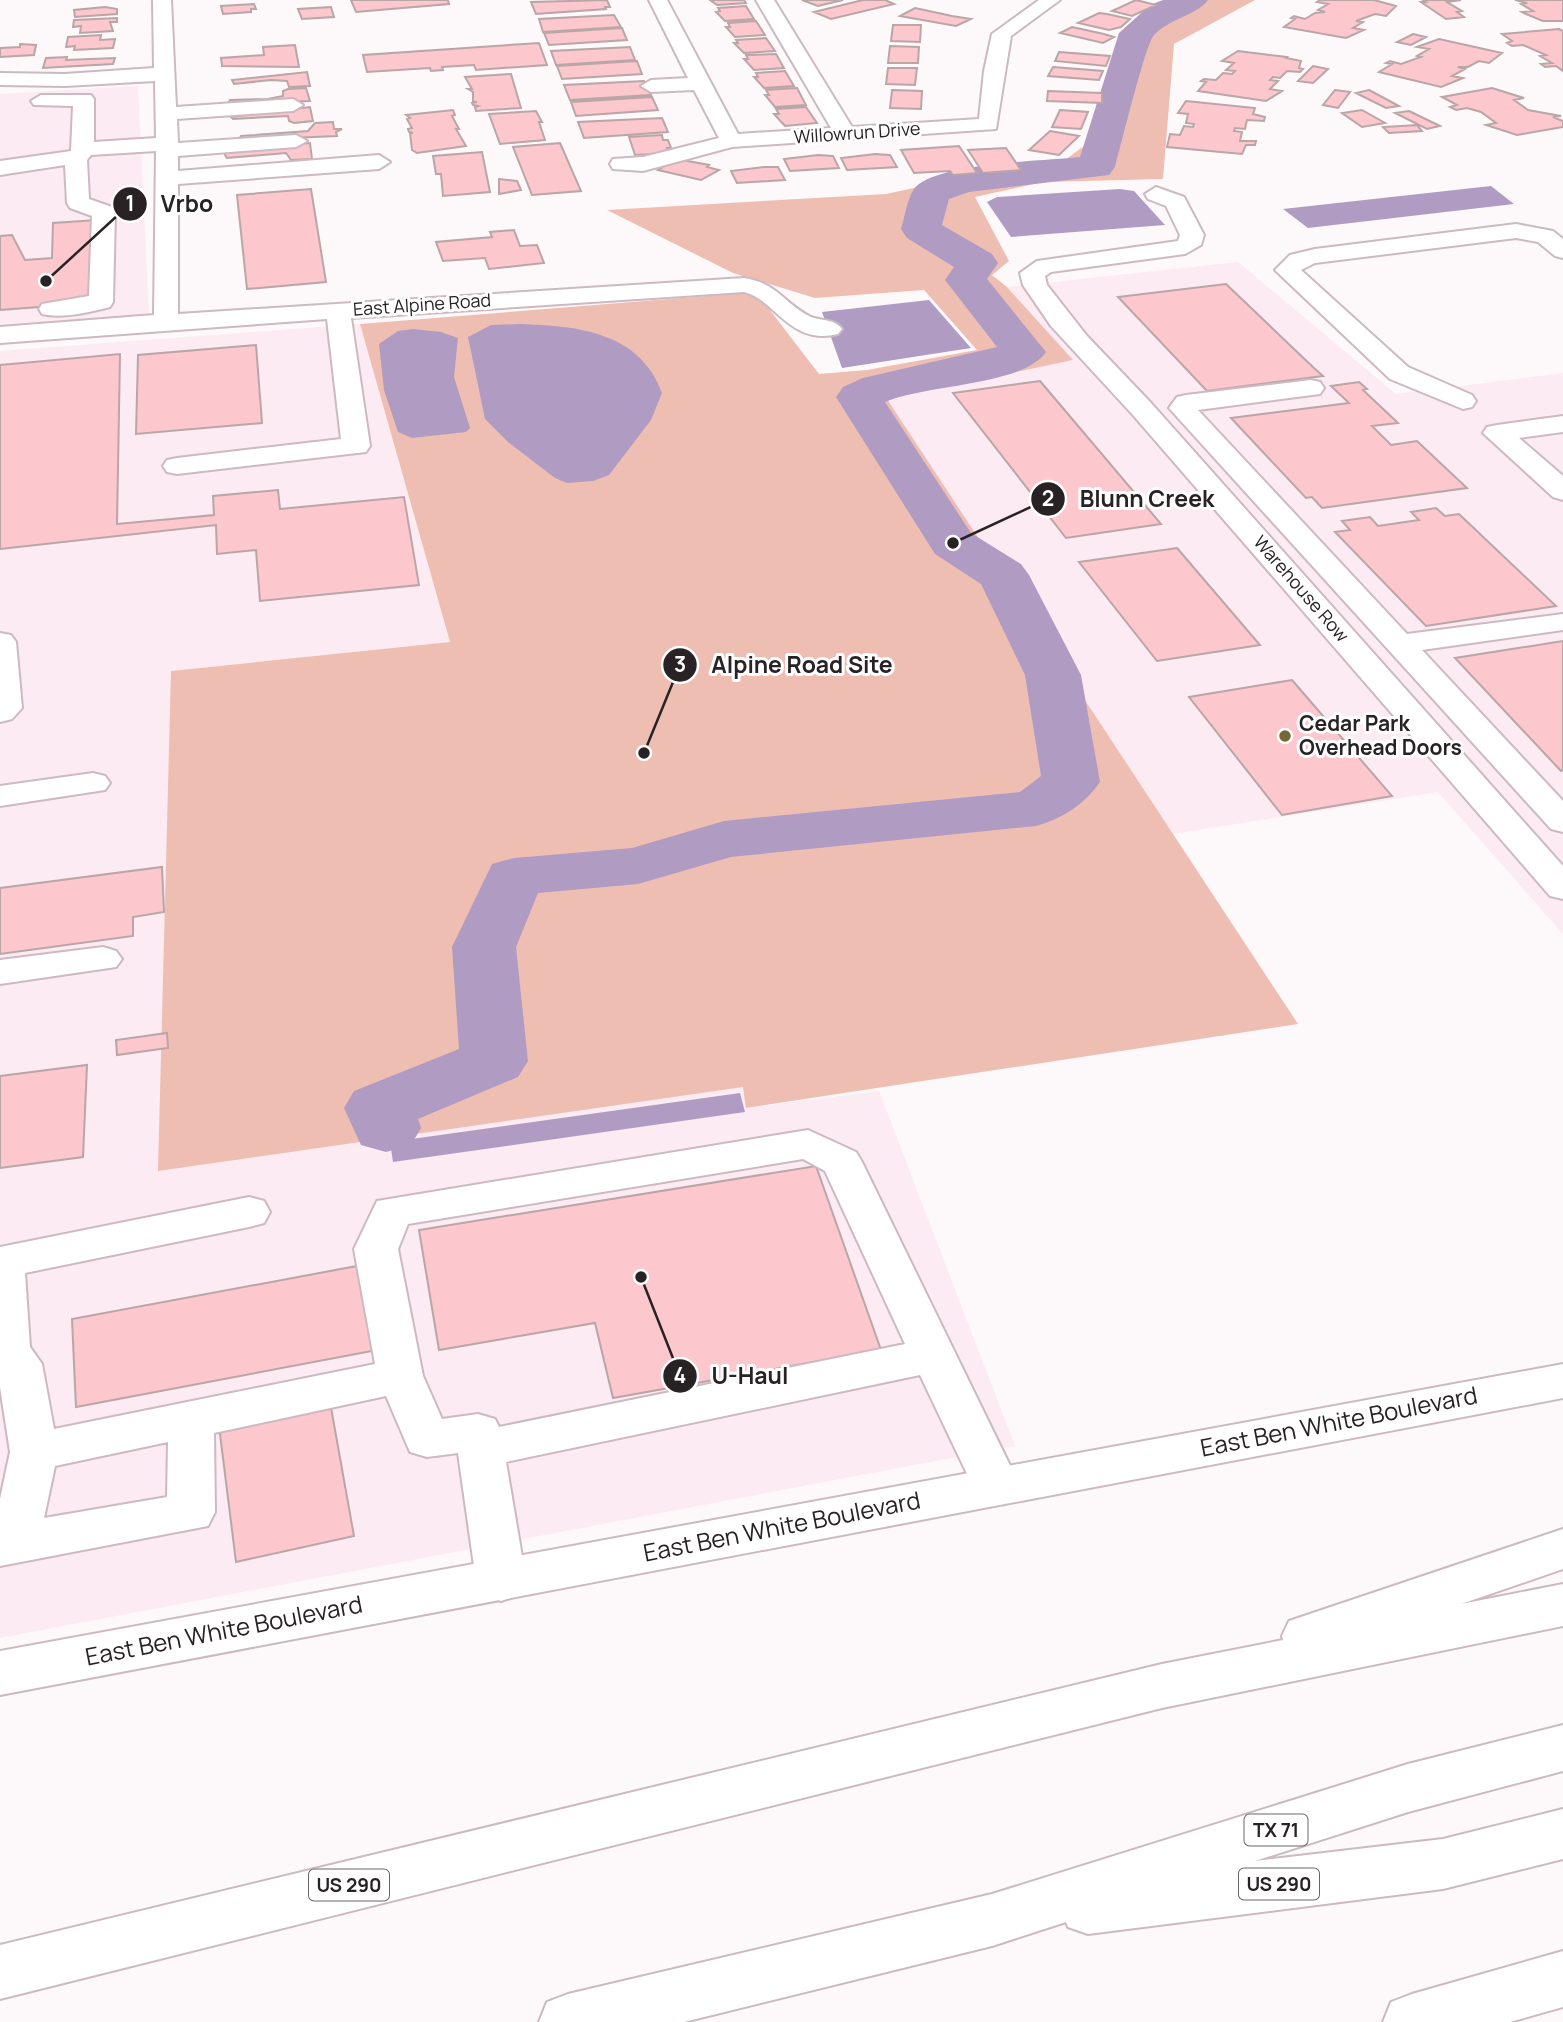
<svg xmlns="http://www.w3.org/2000/svg" width="1563" height="2022" font-family="Manrope,sans-serif">
  <rect width="100%" height="100%" fill="#fdf9fa"/>
  <path fill="#fcebf2" d="M138 86 149 316 0 328V94Z
    M1238 262 1396 394 1563 373V934L1438 792 1173 834 886 398 1072 360 1007 287Z
    M360 324 450 642 171 671 743 1087 747 1108 879 1091 1015 1446 0 1638V351Z"/>
  <path fill="#efbeb3" d="M1177 0H1255L1174 44 1163 179 1043 182 975 197 1009 261 992 275 1007 287 1073 360 887 399 1298 1024 746 1108 743 1087 158 1171 171 671 450 642 360 324 756 292 819 374 867 370 977 350 924 290 815 298 733 273 607 210 886 194 965 177 1054 168 1088 143 1128 37 1156 10Z"/>
  <path fill="#b09bc3" d="M1491 186 1514 204 1308 228 1283 209Z
    M1120 189 1134 191 1165 225 1011 237 987 202 997 197Z
    M929 300 971 348 842 368 822 312Z
    M521 324C578 326 640 332 662 393L651 420 609 475 593 481 567 483 555 478 508 442 485 419 468 337 491 325Z
    M413 329 441 332 458 338 454 377 470 428 466 432 412 438 398 432 384 390 379 344 398 331Z
    M740 1093 745 1112 393 1162 390 1142Z"/>
  <g fill="none" stroke-linecap="round" stroke-linejoin="round">
    <path fill="#b09bc3" fill-rule="evenodd" d="M1163 0H1208C1197 15 1169 19 1154 35 1145 45 1121 146 1115 167L1109 175 969 192 949 199 942 225 992 254 998 263 987 279 1046 352C1023 386 925 384 885 402L971 533 1021 564 1029 575 1081 675 1100 782C1085 804 1062 819 1036 826L731 857 638 884 538 893 516 947 528 1061 518 1077 418 1119 421 1128 411 1145 386 1152 361 1145 344 1108 354 1091 459 1049 452 947 492 864 514 858 632 848 724 821 1020 792 1041 776 1025 675 981 584 935 554 836 397 843 387 863 378 997 347 945 280 954 267 907 238 901 229C905 217 908 191 919 184 947 163 1043 161 1080 157L1119 33 1150 5Z"/>
  </g>
  <path fill="#fcc7cd" stroke="#baa5a7" stroke-width="2" d="M351 0H448L449 4 356 12Z
    M607 0 610 7H605L606 9 536 14 531 2Z
    M710 0H744L746 3 717 5Z
    M802 0H843L818 6Z
    M863 0H885L894 4 831 19 814 12Z
    M1136 0 1156 5 1132 16 1112 11Z
    M1320 0H1374L1396 6 1386 16 1375 14 1356 21 1363 22 1353 28 1364 30 1346 38 1284 27 1295 19 1291 18 1294 16 1305 19 1315 13 1325 12 1318 10 1328 4 1317 2Z
    M1423 0H1461L1447 2 1462 11 1457 12 1464 17 1446 19 1421 2H1426Z
    M1515 0H1563V21H1543L1526 14 1522 12 1533 11 1521 4 1527 3Z
    M254 4 256 9H251V12L223 14 221 6Z
    M746 6 754 19 725 21 716 12 720 11 718 8Z
    M105 7 117 9V14L75 17 74 10Z
    M331 7 334 17 302 19 298 9Z
    M915 8 952 16 971 19 956 26 900 16Z
    M1099 13 1107 14 1130 19 1121 27 1109 30 1078 23Z
    M614 15 621 27 543 32 539 19Z
    M117 18V22H110L113 31 80 33 81 26 73 27 74 20Z
    M756 21 765 35 735 37 726 27H730L728 23Z
    M893 25H921L920 42 891 41Z
    M1072 27 1104 34 1114 37 1103 43 1060 33Z
    M622 28 627 40 549 45 544 33Z
    M1559 29 1563 31V71L1556 66 1545 67 1541 64 1552 63 1540 56 1546 55 1523 45 1512 46 1507 43 1512 41 1502 34Z
    M1413 34 1426 37 1411 45 1397 42Z
    M101 35 100 40 115 39 113 48 74 50 75 46 66 47 68 37Z
    M766 38 775 51 744 53 734 43H738L736 40Z
    M1439 39 1502 53 1489 63 1479 61 1468 67H1458L1465 69 1452 76 1463 78 1441 87 1379 72 1392 64 1386 63 1390 61 1401 64 1421 57 1417 56 1429 49 1417 47Z
    M539 43 547 65 476 70 474 65 442 67 443 70 431 71 430 68 367 72 363 55Z
    M20 44 36 45 34 55 0 57V48L20 47Z
    M295 45 299 67 222 66 221 58 264 55 263 47Z
    M890 46 919 47 918 63H888Z
    M630 47 635 60 556 65 551 51Z
    M1238 51 1287 57 1286 58 1301 61 1299 68 1303 69 1300 72 1287 71 1280 78 1273 77 1270 80 1278 81 1270 89 1282 91 1266 101 1198 91 1206 82 1201 81 1204 79 1216 80 1223 73 1232 74 1235 71 1226 70 1234 63 1222 61Z
    M1059 52 1110 56 1106 66 1055 61Z
    M776 54 784 68 754 70 744 59H748L746 55Z
    M67 57 66 60 115 58 113 64 43 68 46 58Z
    M637 61 642 74 562 79 557 66Z
    M1313 66 1328 69 1313 83 1298 81Z
    M1053 67 1103 71 1099 80 1048 76Z
    M888 68H917L915 85 886 84Z
    M785 71 794 86 764 88 754 77H758L756 73Z
    M307 72 310 86 289 87 287 81 271 80 234 84 232 80Z
    M511 74 521 108 476 111 475 107 478 106 473 105 472 103 477 102H473V92L468 89H472L465 77Z
    M644 81 651 95 570 100 564 85Z
    M306 88 310 101 228 104 230 100 268 99 283 96V91L288 89Z
    M797 88 806 105 775 107 765 95H769L766 90Z
    M1492 88 1524 98 1514 100 1528 110 1561 116 1553 117 1563 121V127L1517 135 1486 125 1496 123 1481 112 1467 108 1456 110 1450 107 1457 105 1442 97Z
    M892 90 922 91 921 109 890 108Z
    M1335 90 1350 92 1338 108 1323 105Z
    M1369 90 1399 106 1386 108 1356 93Z
    M1048 91 1102 93V103L1047 101Z
    M652 97 658 110 576 116 571 102Z
    M1186 101 1255 108 1253 114 1265 117 1264 121 1247 120 1245 129 1235 128 1234 131 1242 132 1240 141H1256L1255 145H1246L1242 154 1167 147 1170 134 1180 135 1184 126 1193 127 1194 124 1186 123 1188 114 1178 113Z
    M310 107 313 121 294 123 289 121 288 116 233 119 231 117Z
    M806 107 817 123 785 126 774 114H779L776 109Z
    M453 110 455 115 452 116 459 129H456L466 146 417 153 412 150 410 133H413L409 132 408 129 412 128 407 119 410 118 406 115Z
    M1060 110 1088 112 1081 129 1052 127Z
    M1362 110 1385 123 1362 127 1342 113Z
    M536 111 542 122H539L545 140 500 144 489 114Z
    M1409 111 1440 126 1427 129 1395 113Z
    M662 118 668 132 584 138 578 122Z
    M333 122 334 129H342L336 132 337 136 239 140 241 136 308 131 315 123Z
    M1417 125 1422 131 1389 133 1383 127Z
    M1050 131 1079 136 1059 155 1029 150Z
    M662 135 663 140H668L671 148H667L668 153 635 155 629 137Z
    M310 143 312 159 291 160 286 153 227 158 225 155 227 150Z
    M560 143 581 191 532 195 513 147Z
    M959 146 977 173 953 175 950 171 914 173 901 150Z
    M1006 148 1021 170 983 173 968 150Z
    M482 152 490 192 443 196 441 174H436L433 156Z
    M875 154 890 155 897 167 847 170 841 158Z
    M818 155 833 156 839 168 790 171 784 159Z
    M677 159 709 165 707 167 719 170 701 180 658 170Z
    M765 167H778L785 180 737 183 731 171Z
    M499 179 517 181 521 190 499 194Z
    M311 189 326 282 247 289 237 195Z
    M97 220 91 303 0 310V236L12 235 25 260 52 258 53 223Z
    M514 230 520 246 537 245 544 263 489 269 485 258 443 261 436 242 492 237 490 232Z
    M1226 284 1315 369 1323 376 1207 391 1118 297Z
    M256 345 262 423 136 434 138 355Z
    M120 354 117 524 214 515 213 496 278 490 280 509 404 497 419 585 260 601 256 550 217 554 216 525 0 549V365Z
    M1040 381 1161 524 1066 538 953 393Z
    M1359 382 1367 389 1363 390 1398 423 1372 426 1391 445 1417 441 1467 488 1322 508 1312 497 1306 498 1231 418 1349 403 1331 386Z
    M1436 508 1445 516 1459 514 1556 606 1426 626 1335 532 1350 530 1342 521 1370 517 1378 526 1419 520 1411 512Z
    M1177 548 1260 645 1157 661 1079 562Z
    M1563 641V770L1561 771 1455 658Z
    M1292 680 1392 796 1282 815 1189 697Z
    M162 867 164 912 133 917V936L0 954V888Z
    M167 1033 168 1048 117 1055 116 1040Z
    M87 1065 83 1157 0 1168V1076Z
    M816 1166 881 1350 613 1398 595 1323 439 1350 419 1230Z
    M357 1266 372 1351 76 1407 72 1319Z
    M330 1402 354 1536 236 1562 219 1426Z"/>
  <g fill="none" stroke-linecap="round" stroke-linejoin="round">
    <defs>
      <path id="minor" d="M153 0H171L176 107 293 99 303 105 293 111 177 119 178 143 296 135 307 141 296 147 178 156V171L379 155 390 162 379 169 178 184V314L744 278C778 283 784 304 811 317 822 321 835 319 842 329L838 334C790 346 775 299 744 292L351 318 370 446 366 452 177 474 167 472 163 466 167 460 177 458 341 439 327 319 0 343V327L154 315 156 151 91 155 87 160 89 199 112 207 115 212 113 302 110 307C90 312 62 319 42 314L39 309 42 304 89 296 92 216 70 208 67 203 65 165 0 175V161L71 151 73 106 34 105 31 101 41 95H91L94 99V142L156 138 155 81 65 86 0 85V73L65 74 154 68Z
        M649 0H667L738 134 831 128 756 0H774L852 127 979 119 984 71 992 34 1039 0H1060L1011 36 996 129 732 147 643 171 613 169 610 164 613 159 643 157 719 138 694 90 651 92 641 86 651 80 688 78Z
        M1156 187 1184 197 1204 235 1201 245 1185 254 1051 272 1045 276 1047 285 1087 336 1151 403 1563 866V899L1550 896 1133 415 1051 326 1023 285 1020 273 1037 261 1178 241 1180 235 1166 206 1148 199 1145 194Z
        M1516 224 1553 231 1563 239V258L1555 256 1538 242 1516 238 1315 263 1301 270 1408 367 1472 395 1476 401 1472 407 1463 409 1390 379 1275 270 1290 255 1315 249Z
        M1311 380 1320 382 1324 388 1320 394 1198 410 1407 634 1563 614V630L1422 650 1563 801V832L1551 829 1169 408 1177 397 1186 395Z
        M1563 416V432L1519 438 1563 476V500L1553 497 1483 433 1487 427 1497 425Z
        M0 633 11 635 16 642 22 708 12 719 0 722Z
        M93 773 105 776 110 783 105 790 0 806V786Z
        M103 947 116 951 122 959 116 967 0 984V960Z
        M808 1130 856 1152 862 1162 1020 1486 1013 1499 996 1505 979 1499 920 1375 506 1462 526 1580 519 1595 501 1601 483 1595 476 1580 458 1453 427 1457 410 1452 386 1396 214 1433 215 1512 208 1526 0 1566V1499L10 1452 0 1387V1247L249 1197 264 1201 270 1212 264 1223 249 1227 25 1273 30 1347 42 1364 54 1429 375 1364 354 1249 377 1201ZM803 1159 825 1171 905 1344 499 1427 495 1419 478 1414 442 1419 423 1376 398 1249 408 1224ZM168 1442 167 1497 44 1518 55 1466Z"/>
      <path id="major" d="M1563 1364V1398L0 1695V1651Z
        M1563 1951V2007L1510 2022H1383L1391 2002 1412 1994Z"/>
      <path id="highway" d="M1563 1529V1569L1461 1604 1563 1584V1626L1162 1708 0 1999V1945L1162 1664 1283 1640 1282 1636 1289 1621Z
        M1563 1725V1771L1408 1812 1255 1861 1443 1839 1563 1809V1859L1443 1889 1088 1934 1068 1927 1066 1922 992 1946 684 2022H539L547 2002 568 1994 992 1894 1408 1764Z"/>
    </defs>
    <use href="#minor" stroke="#cdb9c1" stroke-width="4"/>
    <use href="#major" stroke="#cdb9c1" stroke-width="4"/>
    <use href="#highway" stroke="#cdb9c1" stroke-width="4"/>
    <use href="#minor" fill="#fff" fill-rule="evenodd"/>
    <use href="#major" fill="#fff" fill-rule="evenodd"/>
    <use href="#highway" fill="#fff" fill-rule="evenodd"/>
  </g>
  <circle fill="#766836" stroke="#fff" stroke-width="2.5" cx="1285" cy="736" r="7"/>
  <g text-anchor="middle" stroke-width="6" stroke-linejoin="round" paint-order="stroke">
    <g font-size="18" fill="#292225" stroke="#fff">
      <text transform="translate(857 133) rotate(-4)" y="6">Willowrun Drive</text>
      <text transform="translate(422 305) rotate(-4)" y="6">East Alpine Road</text>
      <text transform="translate(1301 589) rotate(49)" y="6">Warehouse Row</text>
    </g>
    <g fill="#fff" stroke="#696466" stroke-width="2">
      <rect x="1244.5" y="1814.5" width="63" height="31" rx="5"/>
      <rect x="1239" y="1868.5" width="80" height="31" rx="5"/>
      <rect x="309" y="1869.5" width="80" height="31" rx="5"/>
    </g>
    <g font-size="19" font-weight="bold" fill="#292225">
      <text x="1276" y="1837">TX 71</text>
      <text x="1279" y="1891">US 290</text>
      <text x="349" y="1892">US 290</text>
    </g>
    <g font-size="21" font-weight="bold" fill="#292225" stroke="#fff" text-anchor="start">
      <text x="1299" y="731">Cedar Park<tspan x="1299" dy="24">Overhead Doors</tspan></text>
    </g>
    <g font-size="24" fill="#292225" stroke="#fff">
      <text transform="translate(1339 1422) rotate(-11)" y="8">East Ben White Boulevard</text>
      <text transform="translate(782 1527) rotate(-11)" y="8">East Ben White Boulevard</text>
      <text transform="translate(224 1631) rotate(-11)" y="8">East Ben White Boulevard</text>
    </g>
  </g>
  <path fill="none" stroke="#292225" stroke-width="2.5" d="M46 281L130 204M953 543L1048 499M644 753L680 665M641 1277L680 1376"/>
  <g fill="#292225" stroke="#fff" stroke-width="2.5">
    <circle cx="46" cy="281" r="7"/>
    <circle cx="953" cy="543" r="7"/>
    <circle cx="644" cy="753" r="7"/>
    <circle cx="641" cy="1277" r="7"/>
    <circle cx="130" cy="204" r="18"/>
    <circle cx="1048" cy="499" r="18"/>
    <circle cx="680" cy="665" r="18"/>
    <circle cx="680" cy="1376" r="18"/>
  </g>
  <g font-size="21" text-anchor="middle" font-weight="bold" fill="#fff">
    <text x="130" y="211">1</text>
    <text x="1048" y="506">2</text>
    <text x="680" y="672">3</text>
    <text x="680" y="1383">4</text>
  </g>
  <g font-size="23" text-anchor="middle" font-weight="bold" fill="#292225" stroke="#fff" stroke-width="6" stroke-linejoin="round" paint-order="stroke">
    <text x="187" y="212">Vrbo</text>
    <text x="1147" y="507">Blunn Creek</text>
    <text x="802" y="673">Alpine Road Site</text>
    <text x="750" y="1384">U-Haul</text>
  </g>
</svg>
